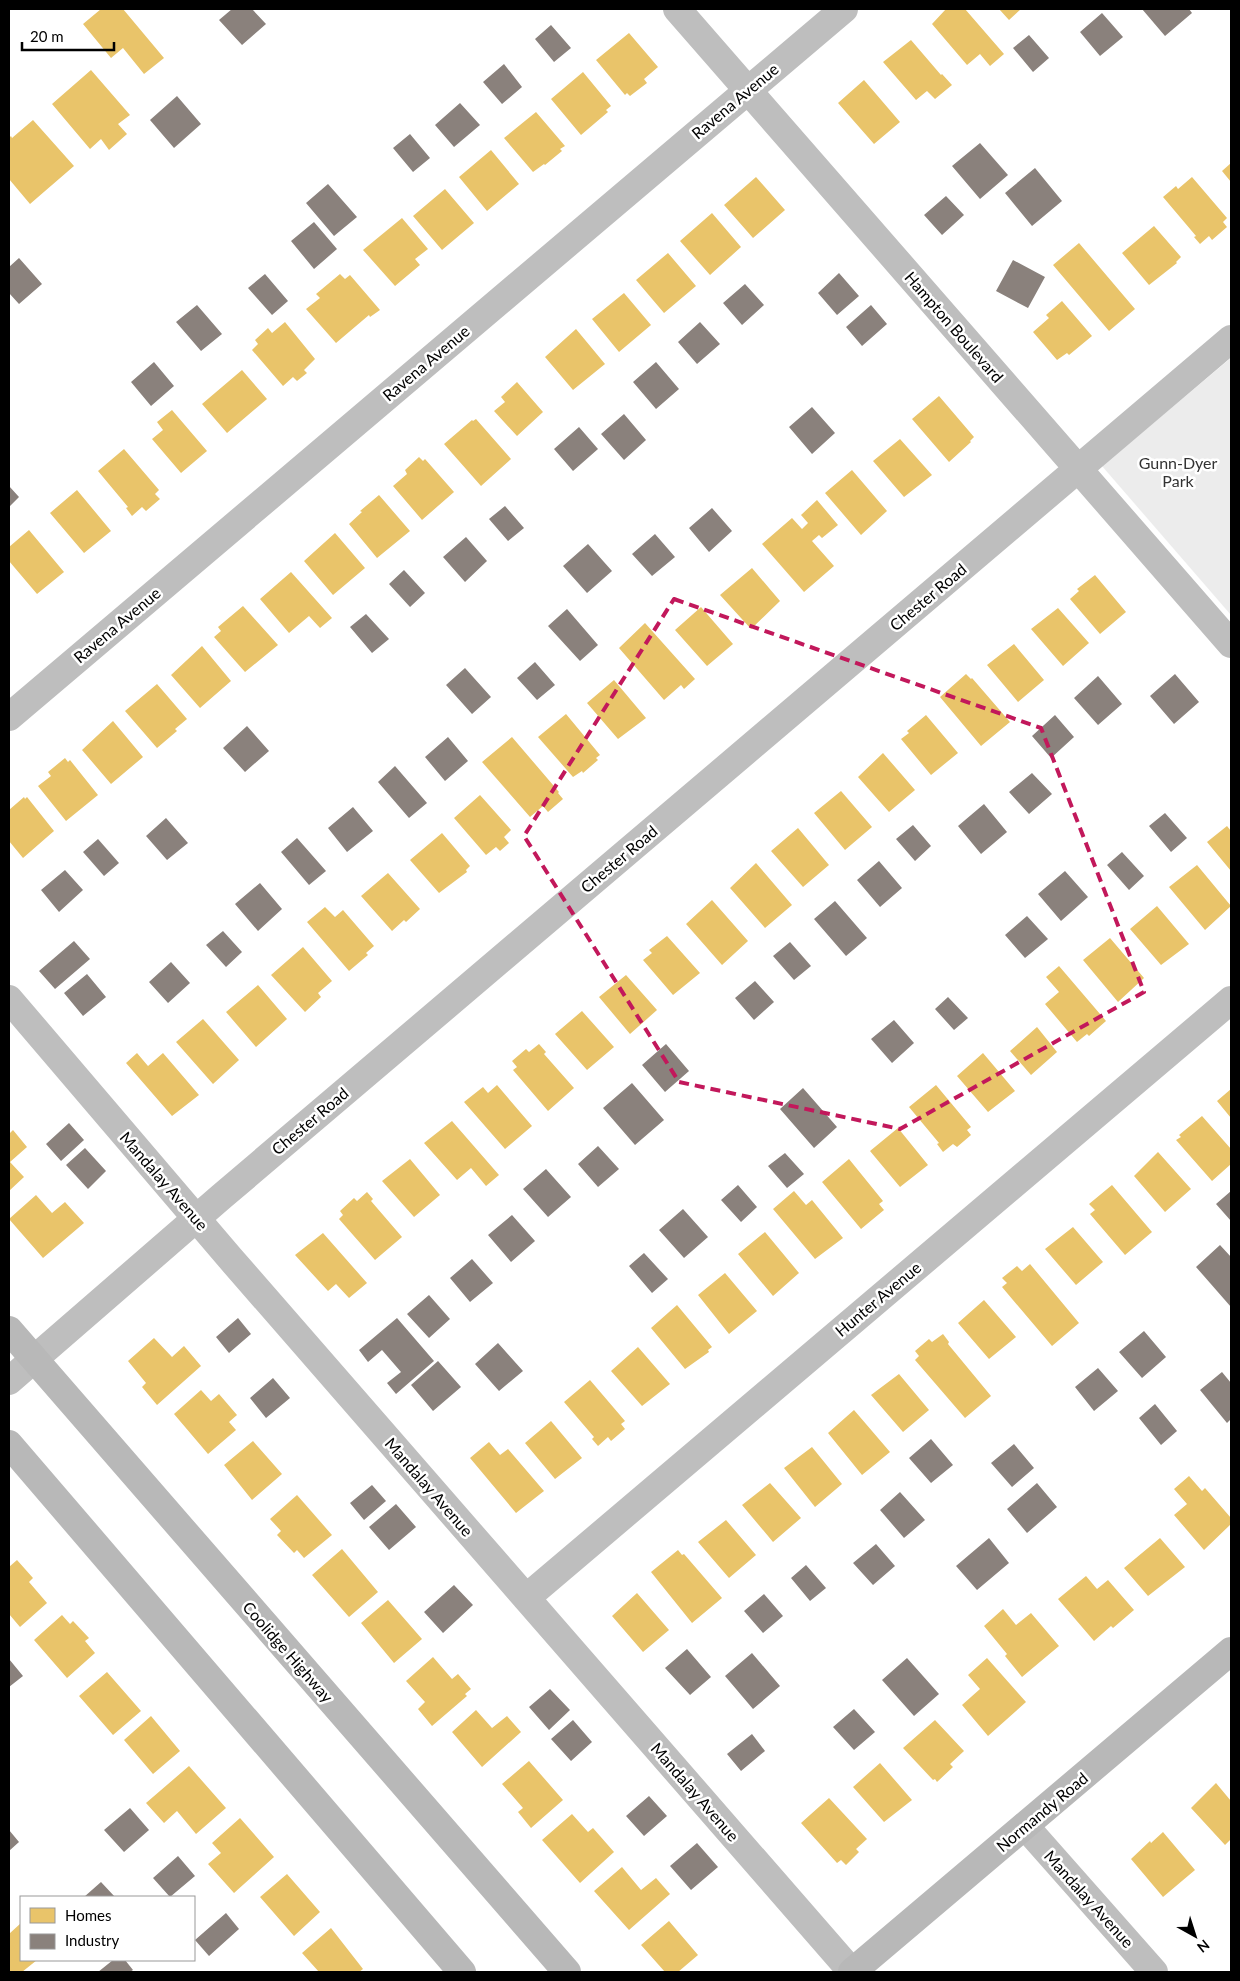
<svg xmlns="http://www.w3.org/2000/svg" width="1240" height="1981" font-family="Lato,sans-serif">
  <rect width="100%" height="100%" fill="#fff"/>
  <path fill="#ececec" d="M1231 358V615L1102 466Z"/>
  <path fill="#e9c46a" d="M101 9H123L164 58 144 74 123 48 111 58 83 24Z
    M946 9H965L1004 54 990 66 980 54 967 65 932 24Z
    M999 9H1021L1009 20Z
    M629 33 658 67 644 79 647 83 630 96 627 93 625 95 596 60Z
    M911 40 941 75 942 74 952 85 935 99 927 91 916 100 883 62Z
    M91 70 130 115 118 124 127 134 109 150 101 139 90 149 52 104Z
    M583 72 611 106 606 110 608 112 581 135 551 99Z
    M864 80 900 122 874 144 838 103Z
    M536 112 565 146 560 149 562 151 545 165 544 164 533 172 504 138Z
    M33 120 74 166 30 204 9 179V138L11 136 12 138Z
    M491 150 519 184 487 211 459 177Z
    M1231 163V182L1222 171Z
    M756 177 785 210 753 238 724 205Z
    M1192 177 1227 218 1223 222 1227 227 1212 240 1209 236 1200 244 1194 237 1196 236 1163 197 1176 186 1178 189Z
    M445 189 474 223 442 250 413 216Z
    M712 213 741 247 710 275 680 241Z
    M402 218 428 249 415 259 420 265 395 286 363 250Z
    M1154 226 1181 257 1176 262 1177 263 1149 285 1122 253Z
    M1079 243 1135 309 1109 331 1053 265Z
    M668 253 696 286 664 313 636 280Z
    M340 274 345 279 350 275 380 310 370 317 369 315 336 343 306 309 320 298 316 294Z
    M624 293 651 325 619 352 592 319Z
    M1062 301 1092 336 1069 355 1067 353 1057 360 1033 332 1049 318 1046 315Z
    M285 322 315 359 304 370 307 373 297 381 293 377 283 386 252 350 258 344 255 340 268 328 272 333Z
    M576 329 605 364 573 390 545 357Z
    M242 370 267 399 227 433 202 404Z
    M517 382 543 412 517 436 494 411 505 402 501 397Z
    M939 396 974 437 970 441 971 442 949 462 912 419Z
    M172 410 207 451 181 473 152 439 163 430 157 422Z
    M476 419 511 459 481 486 444 444 472 420 473 421Z
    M900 439 932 475 904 497 873 461Z
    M124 449 159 490 155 494 160 499 146 511 142 507 132 516 126 508 128 507 98 471Z
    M419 457 423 461 425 459 454 492 422 520 393 486 407 474 405 470Z
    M852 470 887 511 861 535 825 493Z
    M77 490 111 531 84 553 50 513Z
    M379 495 410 531 377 558 349 524 362 512 360 511Z
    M817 500 838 525 822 538 819 535 812 541 834 566 804 592 762 544 792 518 802 529 808 523 801 515Z
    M29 530 64 572 37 594 9 561V547Z
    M335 533 365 568 333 595 304 561Z
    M752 568 780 601 751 629 720 595Z
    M291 572 332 618 320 628 309 616 289 633 260 599Z
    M1095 575 1126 612 1100 634 1070 599 1079 591 1077 589Z
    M243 606 278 645 245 672 214 637 221 631 218 627Z
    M701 607 733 644 707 666 675 630Z
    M1058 608 1089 643 1063 666 1031 629Z
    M645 623 695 679 684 689 681 685 664 700 619 648Z
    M1014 644 1044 680 1018 702 987 665Z
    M202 646 231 681 200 708 171 675Z
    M966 674 971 679 972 678 1010 722 981 746 940 697Z
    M614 680 646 718 618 739 587 703Z
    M157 684 187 719 175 729 177 731 157 748 125 711Z
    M566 714 600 755 596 758 598 760 583 773 582 771 573 777 538 737Z
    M926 715 958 753 931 775 901 739 909 733 907 731Z
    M113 721 143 757 111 784 82 750Z
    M512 737 559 792 558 793 563 799 548 812 543 806 530 817 482 762Z
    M883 753 915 790 889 812 858 777Z
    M65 758 68 762 70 760 98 795 66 821 38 786 51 776 48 772Z
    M841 791 872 827 845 850 814 813Z
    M480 795 511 830 504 837 509 843 500 851 496 847 486 855 454 818Z
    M24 797 25 799 27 797 54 831 23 858 9 841V810Z
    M1227 826 1231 831V871L1207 842Z
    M798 828 829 865 803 887 771 851Z
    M442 833 470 866 466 870 467 872 439 893 410 860Z
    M756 863 792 905 765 928 730 888Z
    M1197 865 1231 906 1205 930 1169 887Z
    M388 873 420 909 406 922 404 920 392 931 361 896Z
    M712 900 748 941 722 965 686 924Z
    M1157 906 1189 944 1161 965 1130 929Z
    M325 907 335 917 343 910 374 946 366 953 368 955 349 971 307 922Z
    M667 936 700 973 673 995 643 960 652 953 649 950Z
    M1110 938 1144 978 1118 1002 1083 960Z
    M303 947 332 981 318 993 321 997 305 1012 271 975Z
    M1059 966 1106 1021 1089 1036 1087 1034 1077 1042 1045 1004 1059 992 1046 977Z
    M626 975 657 1010 630 1034 599 997Z
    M258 985 287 1019 256 1047 226 1012Z
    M582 1011 614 1047 587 1070 555 1034Z
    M203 1019 239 1060 213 1084 176 1042Z
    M1037 1027 1057 1052 1031 1075 1010 1051Z
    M539 1044 546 1052 544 1054 574 1088 548 1111 513 1070 517 1067 512 1061 526 1049 529 1052Z
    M137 1053 148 1066 163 1053 199 1095 172 1116 126 1063Z
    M983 1053 1015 1091 988 1112 957 1076Z
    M497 1085 532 1126 505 1149 464 1102 483 1087 488 1093Z
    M936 1085 971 1127 967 1130 971 1135 957 1147 953 1144 943 1152 937 1144 939 1143 909 1107Z
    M1231 1089V1118L1217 1101Z
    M1202 1116 1231 1149V1164L1212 1181 1176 1140 1181 1137 1179 1135Z
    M452 1121 499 1175 486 1186 471 1168 457 1180 424 1143Z
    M898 1128 928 1165 900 1187 870 1151Z
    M13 1130 27 1147 10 1162 24 1177 9 1191V1134Z
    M1158 1152 1191 1189 1165 1212 1134 1176Z
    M410 1159 440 1195 414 1217 382 1181Z
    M849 1159 883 1201 879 1204 884 1210 861 1229 822 1182Z
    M1112 1185 1152 1232 1125 1255 1090 1214 1095 1210 1089 1204Z
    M794 1191 806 1205 812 1200 843 1238 815 1259 773 1209Z
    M367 1192 373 1199 371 1201 402 1237 375 1260 339 1219 343 1215 340 1211 354 1198 357 1201Z
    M36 1195 52 1213 65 1202 84 1223 43 1258 9 1219Z
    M1073 1227 1103 1262 1076 1285 1045 1249Z
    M765 1232 799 1273 773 1296 738 1254Z
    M323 1233 367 1283 349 1298 336 1284 328 1291 295 1255Z
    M1030 1264 1079 1323 1052 1346 1002 1287 1007 1283 1002 1278 1017 1266 1022 1271Z
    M725 1273 757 1311 729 1334 698 1295Z
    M984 1300 1016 1337 989 1359 958 1323Z
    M677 1305 712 1347 708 1350 709 1352 685 1369 651 1328Z
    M943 1334 949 1342 948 1344 991 1396 965 1418 915 1360 919 1356 915 1351 929 1339 932 1342Z
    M154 1338 172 1357 184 1346 201 1366 157 1405 142 1387 146 1383 128 1361Z
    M638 1347 670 1384 642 1406 611 1371Z
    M899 1374 929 1410 903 1432 871 1395Z
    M590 1380 625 1421 621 1424 625 1429 611 1441 608 1437 598 1446 592 1439 594 1437 564 1402Z
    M201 1390 211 1401 219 1394 237 1415 229 1422 236 1430 208 1454 174 1414Z
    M854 1410 890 1452 862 1475 828 1433Z
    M551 1421 582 1458 555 1479 525 1443Z
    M253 1441 282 1474 252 1500 224 1465Z
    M489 1442 500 1455 508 1449 544 1491 516 1513 470 1458Z
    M812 1447 842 1484 815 1507 784 1468Z
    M1189 1476 1202 1491 1205 1488 1231 1518V1524L1204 1550 1174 1515 1187 1504 1174 1489Z
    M770 1483 801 1518 773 1542 742 1505Z
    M297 1495 332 1535 304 1558 297 1550 294 1553 277 1535 281 1531 270 1519Z
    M726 1520 756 1555 729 1578 698 1542Z
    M1160 1538 1185 1567 1148 1596 1124 1568Z
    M342 1549 378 1592 349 1617 312 1575Z
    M678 1550 682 1555 684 1554 722 1598 692 1623 651 1572Z
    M17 1560 33 1578 29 1582 47 1603 20 1627 9 1614V1567Z
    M1086 1576 1097 1589 1108 1580 1134 1610 1113 1628 1111 1626 1094 1641 1058 1599Z
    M637 1593 669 1630 643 1652 612 1616Z
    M388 1600 422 1639 394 1663 361 1623Z
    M1003 1609 1016 1625 1031 1613 1059 1646 1022 1677 1005 1656 1007 1654 984 1626Z
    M62 1615 70 1624 73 1621 89 1638 85 1641 95 1653 67 1678 34 1640Z
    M433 1657 452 1679 458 1674 471 1689 465 1694 467 1696 432 1726 418 1709 425 1702 406 1681Z
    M987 1658 1026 1702 988 1736 962 1705 980 1689 968 1675Z
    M107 1672 141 1711 113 1735 79 1696Z
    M476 1710 492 1728 507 1716 521 1732 482 1767 452 1732Z
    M151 1716 180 1751 153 1774 124 1740Z
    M935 1720 964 1751 950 1764 953 1767 937 1782 935 1779 933 1780 903 1748Z
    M529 1761 563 1800 531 1828 518 1812 523 1808 502 1784Z
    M880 1763 912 1800 884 1822 853 1787Z
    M189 1766 226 1808 196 1834 177 1811 164 1823 146 1803Z
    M1216 1783 1231 1801V1839L1225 1845 1191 1808Z
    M829 1798 867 1839 856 1849 859 1852 846 1865 841 1860 837 1863 801 1823Z
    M572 1814 588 1832 593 1828 614 1852 580 1883 542 1840Z
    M240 1818 274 1857 234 1893 208 1864 221 1853 212 1843Z
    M1163 1832 1195 1870 1163 1897 1131 1859 1150 1841 1151 1843Z
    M622 1867 641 1890 656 1878 670 1894 629 1930 594 1891Z
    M287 1874 320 1912 294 1936 260 1897Z
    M669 1921 698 1955 678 1972H665L641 1945Z
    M21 1923V1960H37L22 1972H9V1934Z
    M331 1928 363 1969 359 1972H319L302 1953Z"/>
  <path fill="#8a817c" d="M232 9H252L266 24 242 45 219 20Z
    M1142 9H1189L1192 13 1165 36Z
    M1102 13 1123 37 1100 56 1080 32Z
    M551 25 571 48 554 62 535 39Z
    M1029 35 1049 58 1033 72 1013 48Z
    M504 64 522 87 502 104 483 82Z
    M177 96 201 124 174 148 150 120Z
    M460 103 480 125 454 147 435 125Z
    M410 134 430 158 413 172 393 148Z
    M980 143 1008 175 980 199 952 166Z
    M1035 168 1062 201 1032 226 1005 193Z
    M328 184 357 217 334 236 306 203Z
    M946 196 964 215 942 235 924 215Z
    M314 222 337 249 314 269 291 241Z
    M19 258 42 284 19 304 9 293V267Z
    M1013 260 1045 277 1028 308 996 291Z
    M839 273 859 296 837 315 818 293Z
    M265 274 288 301 272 315 248 288Z
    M745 284 764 305 742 325 723 303Z
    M197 305 222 334 201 351 176 322Z
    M871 305 887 324 862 346 846 327Z
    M700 322 720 344 697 364 678 342Z
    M154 362 174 386 151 406 131 382Z
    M656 362 679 389 656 409 633 382Z
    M812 407 835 433 812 454 789 427Z
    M624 414 646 440 624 460 601 434Z
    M579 427 598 449 573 471 554 449Z
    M9 486 19 497 9 507Z
    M505 506 524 528 508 541 489 519Z
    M712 508 732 531 709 552 689 528Z
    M655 534 675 557 652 576 632 554Z
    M466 537 487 561 465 582 443 557Z
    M588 544 612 571 587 593 563 566Z
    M404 570 425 593 410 607 389 584Z
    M567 609 598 645 580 661 548 626Z
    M366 614 389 639 372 653 350 627Z
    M535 662 555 685 537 700 517 678Z
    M465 668 491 697 472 714 446 685Z
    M1175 674 1199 702 1174 724 1150 696Z
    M1098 676 1122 704 1098 725 1074 698Z
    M1055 715 1074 737 1051 758 1032 736Z
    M247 726 269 751 245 772 223 748Z
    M448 737 468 761 445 781 425 757Z
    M395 766 427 803 409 818 378 782Z
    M1032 773 1052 794 1029 814 1009 792Z
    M984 804 1007 832 981 854 958 826Z
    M353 807 373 831 347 852 328 828Z
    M1165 813 1187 838 1171 852 1149 826Z
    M166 818 188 843 167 860 146 836Z
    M913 825 931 846 915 861 896 839Z
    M297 838 326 871 309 885 281 852Z
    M98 839 119 863 104 876 83 852Z
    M1122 852 1144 876 1129 890 1107 865Z
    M879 861 902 888 880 907 857 880Z
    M65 870 83 890 59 912 41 890Z
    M1065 871 1088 897 1061 921 1038 894Z
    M260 883 282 909 258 931 235 904Z
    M835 901 867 938 846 956 814 919Z
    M1027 916 1048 939 1025 958 1005 935Z
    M223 931 242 952 226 967 206 945Z
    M74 941 90 959 55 989 39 971Z
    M790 942 811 966 794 980 773 956Z
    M171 962 190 983 168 1003 149 982Z
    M87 974 106 997 83 1016 64 993Z
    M755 981 774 1002 754 1020 735 998Z
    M948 997 968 1018 954 1030 935 1009Z
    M894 1020 914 1043 892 1063 871 1039Z
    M666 1044 689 1071 665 1092 642 1065Z
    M632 1083 664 1120 635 1145 603 1108Z
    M803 1088 837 1127 814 1148 780 1109Z
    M69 1123 84 1140 61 1161 46 1144Z
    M598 1146 619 1169 598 1187 578 1164Z
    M85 1148 106 1171 88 1189 66 1165Z
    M785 1153 804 1174 787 1188 768 1166Z
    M546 1169 571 1197 548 1217 523 1189Z
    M738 1185 757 1207 741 1222 721 1200Z
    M1231 1191V1221L1216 1204Z
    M683 1209 708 1237 684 1258 659 1230Z
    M512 1215 535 1241 511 1262 488 1235Z
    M1220 1245 1231 1257V1307L1196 1267Z
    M644 1253 668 1279 652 1293 629 1266Z
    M472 1259 493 1283 470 1302 450 1278Z
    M429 1295 450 1319 429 1338 407 1314Z
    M238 1318 251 1334 229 1353 216 1337Z
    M397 1318 434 1361 396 1394 387 1383 401 1372 382 1350 368 1362 359 1350Z
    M1144 1331 1166 1357 1142 1378 1119 1352Z
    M498 1343 523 1371 499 1391 475 1364Z
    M438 1361 461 1387 433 1411 411 1385Z
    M1098 1368 1118 1391 1094 1411 1075 1387Z
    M1222 1372 1231 1383V1419L1227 1423 1200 1390Z
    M273 1378 290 1398 266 1418 250 1398Z
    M1155 1404 1177 1431 1161 1445 1139 1418Z
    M931 1439 953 1465 931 1483 909 1458Z
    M1014 1444 1034 1468 1012 1487 991 1463Z
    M1037 1483 1057 1507 1027 1533 1007 1509Z
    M372 1485 386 1501 364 1520 350 1503Z
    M900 1492 925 1520 904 1538 880 1510Z
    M396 1504 416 1527 389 1550 369 1527Z
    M989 1538 1009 1563 977 1590 956 1566Z
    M876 1544 895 1566 873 1585 853 1563Z
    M806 1565 826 1588 810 1601 791 1578Z
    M454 1585 473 1605 443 1633 424 1612Z
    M764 1594 783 1616 763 1633 744 1611Z
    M687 1649 711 1677 690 1695 665 1668Z
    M752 1653 780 1686 753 1709 725 1676Z
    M907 1658 939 1694 914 1716 882 1680Z
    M9 1659 23 1676 9 1687Z
    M550 1689 570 1710 549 1730 529 1707Z
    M854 1709 875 1732 854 1750 833 1727Z
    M573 1720 592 1742 571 1761 551 1739Z
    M752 1734 765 1751 741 1771 727 1754Z
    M649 1796 667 1816 644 1836 626 1816Z
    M130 1808 149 1830 124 1852 104 1830Z
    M9 1830 19 1842 9 1851Z
    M697 1843 718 1867 691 1890 670 1866Z
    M178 1856 195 1876 170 1897 153 1878Z
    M101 1882 115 1897H84Z
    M226 1913 239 1929 209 1956 195 1940Z
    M113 1960H125L133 1970 130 1972H98Z"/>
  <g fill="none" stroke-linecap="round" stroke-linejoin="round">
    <path stroke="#bebebe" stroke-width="28" d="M677 9 1231 644
      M9 717 844 9
      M9 999 230 1258 852 1972
      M9 1381 221 1197 1231 339
      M526 1598 1231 1000
      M1025 1826 1154 1972"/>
    <path stroke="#b8b8b8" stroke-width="28" d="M9 1330 567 1972
      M9 1444 462 1972
      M852 1972 1231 1651"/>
  </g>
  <path fill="none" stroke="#c2185b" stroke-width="4" stroke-dasharray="10 6" stroke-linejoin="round" d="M674 599 1041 728 1144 992 900 1129 679 1082 524 836Z"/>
  <g text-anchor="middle" stroke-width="5" stroke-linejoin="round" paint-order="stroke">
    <g font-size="16" fill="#000" stroke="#fff">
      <text transform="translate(735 101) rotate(-40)" y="6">Ravena Avenue</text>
      <text transform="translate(954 327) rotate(49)" y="6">Hampton Boulevard</text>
      <text transform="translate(426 363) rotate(-40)" y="6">Ravena Avenue</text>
      <text transform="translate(928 597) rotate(-40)" y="6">Chester Road</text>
      <text transform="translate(117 625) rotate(-40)" y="6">Ravena Avenue</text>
      <text transform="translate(619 859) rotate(-40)" y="6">Chester Road</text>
      <text transform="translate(310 1121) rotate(-40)" y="6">Chester Road</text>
      <text transform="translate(164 1181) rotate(49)" y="6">Mandalay Avenue</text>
      <text transform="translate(878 1299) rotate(-40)" y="6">Hunter Avenue</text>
      <text transform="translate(429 1487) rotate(49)" y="6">Mandalay Avenue</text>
      <text transform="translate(288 1652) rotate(49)" y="6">Coolidge Highway</text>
      <text transform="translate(695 1792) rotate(49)" y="6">Mandalay Avenue</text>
      <text transform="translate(1042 1812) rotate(-40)" y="6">Normandy Road</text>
      <text transform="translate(1089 1899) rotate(48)" y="6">Mandalay Avenue</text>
    </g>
    <g font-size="16" fill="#333" stroke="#fff">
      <text x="1178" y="469">Gunn-Dyer<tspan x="1178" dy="18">Park</tspan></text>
    </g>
  </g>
  <rect width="1240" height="1981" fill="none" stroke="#000000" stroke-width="20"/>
  <rect x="20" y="1896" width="175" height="65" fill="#ffffff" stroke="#999999"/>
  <rect x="30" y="1908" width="25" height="15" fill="#e9c46a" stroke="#999999"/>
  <text x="65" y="1921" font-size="15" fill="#000000">Homes</text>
  <rect x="30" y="1934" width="25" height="15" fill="#8a817c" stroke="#999999"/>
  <text x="65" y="1946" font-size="15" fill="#000000">Industry</text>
  <g transform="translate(1195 1936) rotate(141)" stroke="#ffffff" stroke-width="4" paint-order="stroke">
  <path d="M0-4L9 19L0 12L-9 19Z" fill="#000000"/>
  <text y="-8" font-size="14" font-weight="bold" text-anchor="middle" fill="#000000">N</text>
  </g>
  <path d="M22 42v8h92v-8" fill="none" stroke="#000000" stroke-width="2.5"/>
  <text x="30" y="42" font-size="15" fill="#000000" stroke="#ffffff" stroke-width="4" paint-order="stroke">20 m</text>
</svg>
